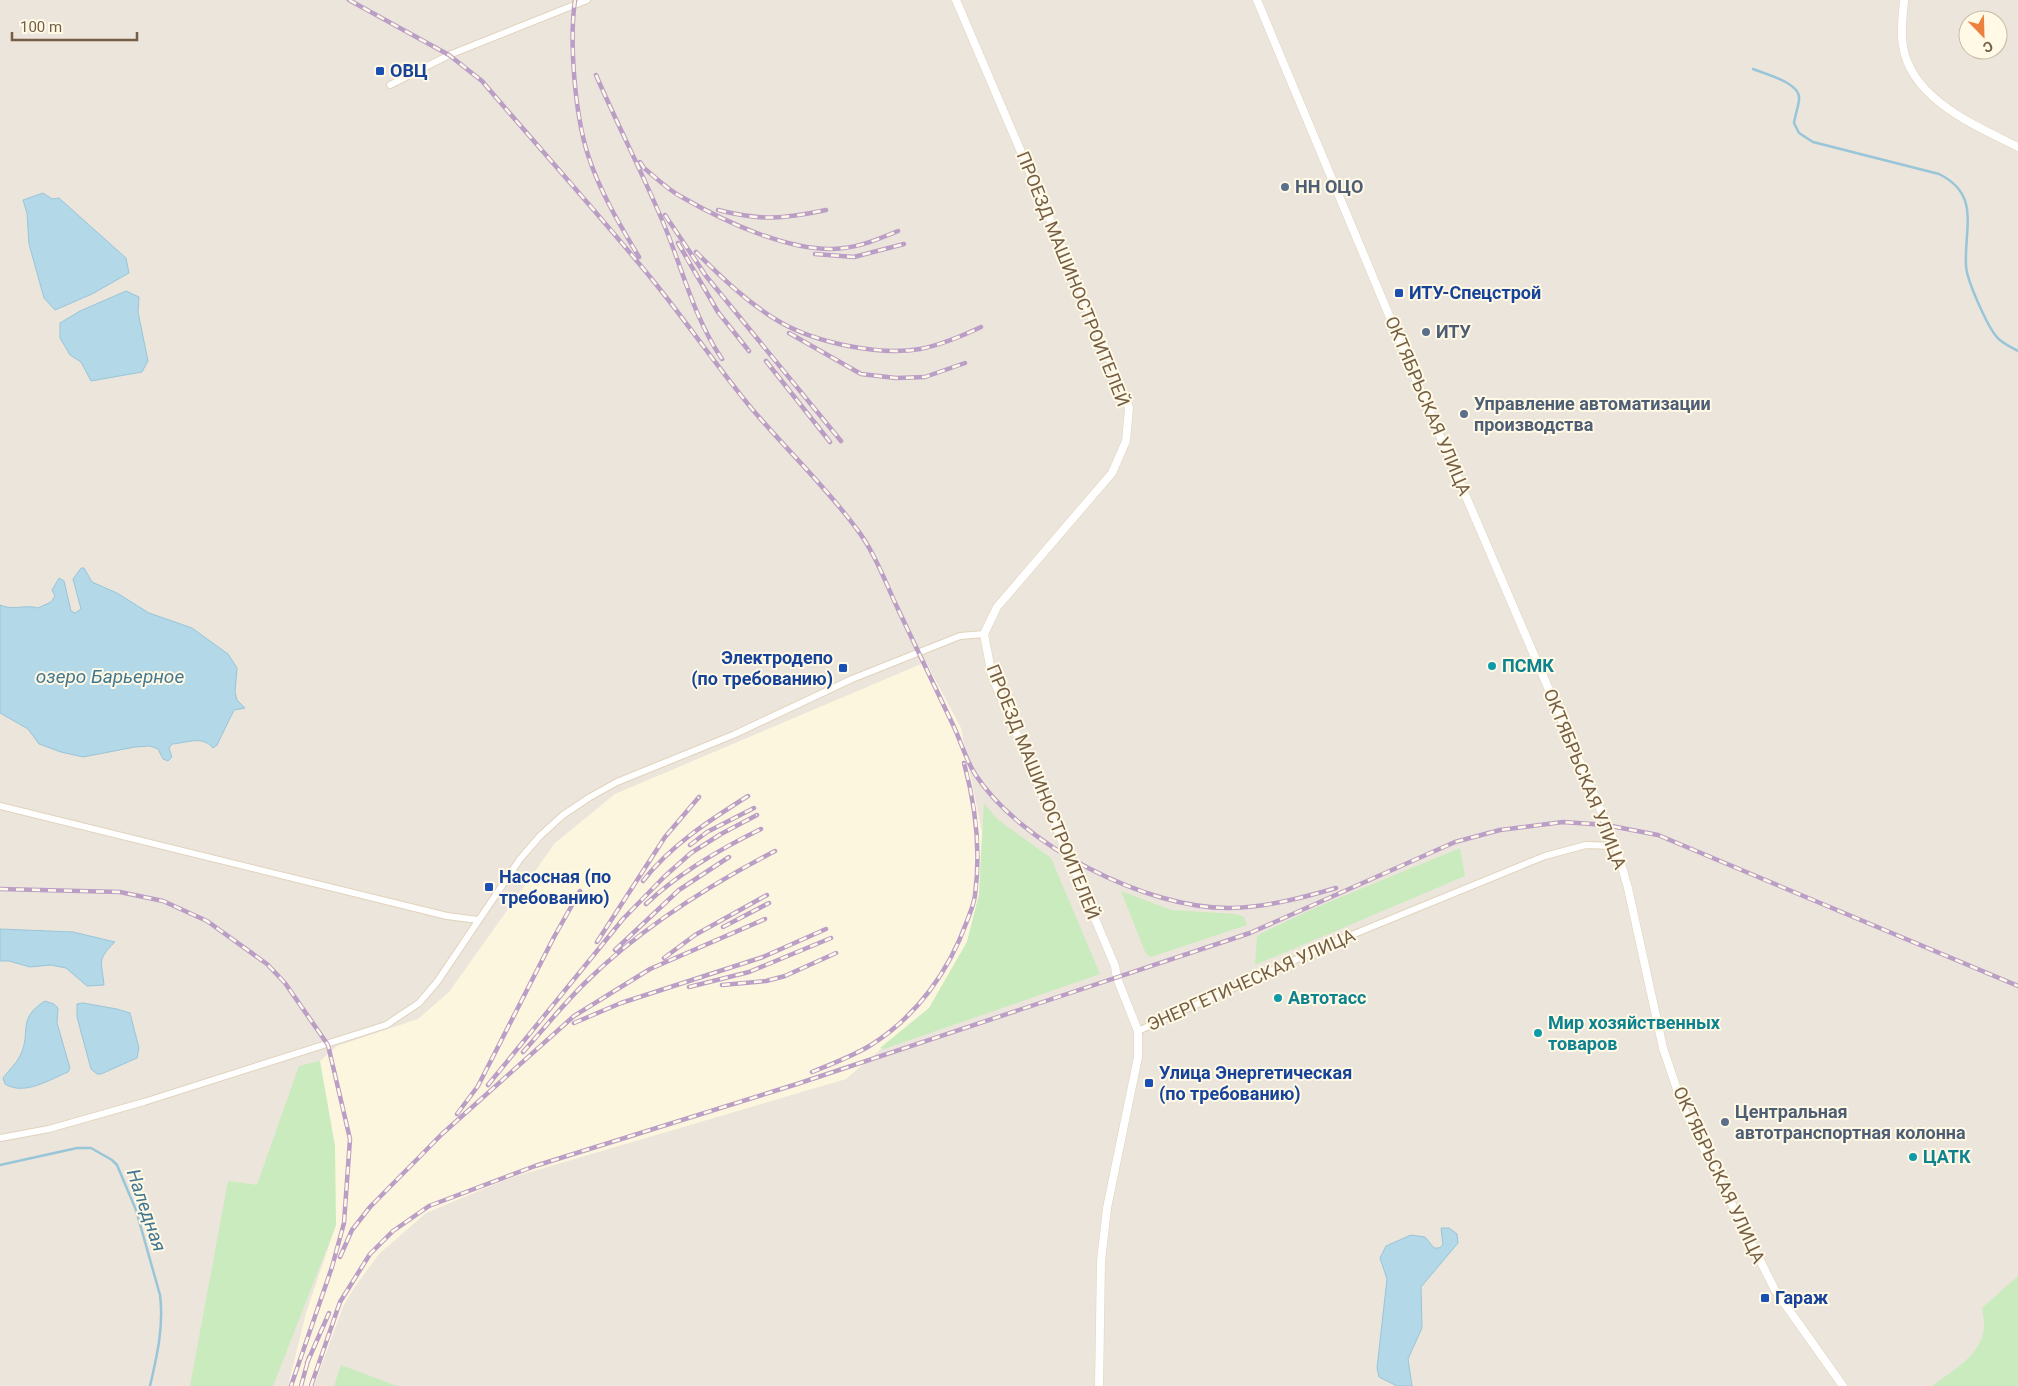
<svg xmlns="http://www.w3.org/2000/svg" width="2018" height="1386" font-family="Roboto,sans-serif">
  <rect width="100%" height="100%" fill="#fdf6df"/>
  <path fill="#ebe5db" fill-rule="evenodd" d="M0 0H2018V1386H314L343 1307 354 1288 379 1254 426 1213 510 1178 846 1079 929 1008 967 942 979 895 982 832 961 728 926 662 615 794 555 843 449 992 418 1019 337 1046 320 1061 261 1229 336 1225 306 1313 288 1386H0ZM1968 20H1998V50H1968Z"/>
  <path fill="#c9ebbd" d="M984 803 997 819 1051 858 1100 974 884 1049 880 1048 929 1008 967 942 979 895Z
    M1460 848 1465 876 1255 965 1257 937 1260 934 1315 908Z
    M1121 891 1171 910 1236 914 1244 917 1247 925 1151 957 1146 954Z
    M320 1061 335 1146 336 1225 273 1386H190L228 1181 257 1185 299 1066Z
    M2018 1276V1386H1932C1952 1371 1981 1356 1984 1328 1985 1322 1983 1314 1982 1308Z
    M341 1365 397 1386H334Z"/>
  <path fill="#b3d8e7" stroke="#99c5d9" d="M43 193 52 199 59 198 126 258 129 273 92 294 55 310 44 298 29 244 27 213 23 200Z
    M126 291 139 297 138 312 148 361 142 372 91 381 81 362 70 355 60 338V323L80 311Z
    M81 568H84L92 582 117 593 149 613 192 628 228 654 237 668 235 692 237 700 245 708 234 710 217 745 213 748C202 735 187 743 172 744L169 748 172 757 168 761 163 759 158 749 150 746 135 747 83 757 61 752 39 744 28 729 0 713V605C13 611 26 604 38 608L51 602 55 596 52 590 59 578 64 581 71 611 75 613 81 609 73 579Z
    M0 929 73 932 115 942C96 960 102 962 104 985L87 986 66 968 51 965 30 967 9 961H0Z
    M45 1001 54 1004 58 1008 57 1023 70 1068 68 1072C49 1080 24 1096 5 1084L3 1078C8 1071 16 1064 20 1056 32 1032 16 1019 45 1001Z
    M83 1003 117 1009 130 1013 139 1048 137 1058 101 1074H97L91 1069 77 1017V1004Z
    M1441 1228H1449L1457 1234 1458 1243 1421 1287 1422 1328 1408 1359 1412 1386H1397L1379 1377 1377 1368 1387 1279 1380 1258 1386 1246 1411 1235 1425 1237 1434 1248H1439L1443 1245Z"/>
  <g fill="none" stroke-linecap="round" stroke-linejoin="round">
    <path stroke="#99c5d9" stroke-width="2.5" d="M1753 69C1765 74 1802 83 1799 100 1798 108 1795 116 1794 123L1799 133 1813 142 1939 174C1981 195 1964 227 1966 265 1966 279 1987 325 1996 336 2001 343 2011 347 2018 351
      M0 1165 77 1148H91L112 1160 117 1165 136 1210 160 1295C164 1326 157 1356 150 1386"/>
    <defs>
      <path id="minor" d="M390 85 449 55 587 0
        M0 806 447 916 478 920
        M1138 1031 1337 941 1545 856 1586 845 1616 846
        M0 1138 49 1129 144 1102 386 1025 419 1003 437 982 520 859 540 836 563 815 590 797 617 782 733 735 852 679 960 636 984 634"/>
      <path id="tertiary" d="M956 0 1123 390 1129 408 1126 441 1112 473 997 607 984 634 992 676 1115 966 1117 978 1138 1031V1057L1107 1208 1101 1261 1099 1386
        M1257 0 1422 394 1616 846 1628 888 1663 1048 1683 1107 1775 1290 1843 1386
        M1904 0C1903 15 1900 31 1903 46 1911 99 1976 126 2018 147"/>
    </defs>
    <use href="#minor" stroke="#e1d3bb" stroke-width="8"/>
    <use href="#tertiary" stroke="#e1d3bb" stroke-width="9"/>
    <use href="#minor" stroke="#fff" stroke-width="6"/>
    <use href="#tertiary" stroke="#fff" stroke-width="8"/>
    <defs>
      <path id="rail" d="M349 0 449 55 482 81C539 148 599 214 655 283 688 324 718 368 752 409 786 449 825 486 856 528 874 551 885 581 897 607 916 647 935 687 954 727 961 742 966 760 975 774 1021 845 1146 909 1230 908 1267 907 1302 898 1336 888
        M575 0C569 42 575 115 588 155 600 192 620 225 639 257
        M596 75C618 126 644 176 665 227 683 271 695 320 722 359
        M640 162 644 168C655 177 667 189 680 196 723 221 794 255 844 248 863 246 881 238 898 231
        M718 210C762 221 782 219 826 210
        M665 215 706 276 841 441
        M678 243 718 312 749 351
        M696 252C722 278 749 304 780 322 816 343 880 356 920 349 941 345 962 336 981 327
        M815 254 854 257 904 244
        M789 333 861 374 896 378 925 377 965 363
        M766 361 830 442
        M690 845 707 832 754 808
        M643 881C671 845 710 820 748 796
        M0 889 120 892 163 901 207 921 267 964 285 983 328 1045 350 1139 344 1223 332 1267 291 1386
        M646 904C680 872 720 849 761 829
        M723 927 769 903
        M597 942 665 837 699 797
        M615 950 679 890 729 857
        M664 958 695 935 767 895
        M722 985 766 981 785 976 836 953
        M689 987 749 972 831 938
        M574 1023 621 1003 763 957 826 929
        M523 1052C544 1029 564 1003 587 981 642 927 708 886 775 851
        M812 1072C832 1064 853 1056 871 1045 917 1016 949 971 967 921 970 913 974 904 975 895 981 850 976 807 964 763
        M488 1085 623 919 665 876 691 853 721 834 757 815
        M457 1114 478 1086 554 937 580 891
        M340 1257 352 1230 370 1207 442 1134 574 1016 650 969 765 919
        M307 1363 329 1313
        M301 1386 309 1357
        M311 1386 340 1302 370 1254 393 1231 429 1206 535 1166 797 1084 1250 933 1455 842 1500 830 1563 822 1606 825 1658 835 2018 986"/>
    </defs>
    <use href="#rail" stroke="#ba9ec6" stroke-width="4.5"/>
    <use href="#rail" stroke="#fff9e6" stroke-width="2.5" stroke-dasharray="8" stroke-linecap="butt"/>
  </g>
  <g fill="#1a4fb4" stroke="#fff9e6" stroke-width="2">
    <rect x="375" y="66" width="10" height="10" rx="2.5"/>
    <rect x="1394" y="288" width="10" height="10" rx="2.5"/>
    <rect x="838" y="663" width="10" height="10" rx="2.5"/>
    <rect x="484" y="882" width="10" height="10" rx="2.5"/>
    <rect x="1144" y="1078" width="10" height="10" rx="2.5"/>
    <rect x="1760" y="1293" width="10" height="10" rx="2.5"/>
  </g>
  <g fill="#5c6f8a" stroke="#fff9e6" stroke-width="2">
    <circle cx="1285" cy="187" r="5"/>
    <circle cx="1426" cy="332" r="5"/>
    <circle cx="1464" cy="414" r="5"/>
    <circle cx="1725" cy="1122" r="5"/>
  </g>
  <g fill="#0f9aa8" stroke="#fff9e6" stroke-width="2">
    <circle cx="1492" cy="666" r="5"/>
    <circle cx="1278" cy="998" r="5"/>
    <circle cx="1538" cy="1033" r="5"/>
    <circle cx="1913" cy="1157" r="5"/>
  </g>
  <g text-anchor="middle" stroke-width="4" stroke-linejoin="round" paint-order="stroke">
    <g font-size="18" font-weight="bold" fill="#164399" stroke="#fff9e6" text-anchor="start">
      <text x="390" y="77">ОВЦ</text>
      <text x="1409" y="299">ИТУ-Спецстрой</text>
      <text x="833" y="664" text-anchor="end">Электродепо<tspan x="833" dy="21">(по требованию)</tspan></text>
      <text x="499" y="883">Насосная (по<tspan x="499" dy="21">требованию)</tspan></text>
      <text x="1159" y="1079">Улица Энергетическая<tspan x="1159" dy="21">(по требованию)</tspan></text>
      <text x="1775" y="1304">Гараж</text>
    </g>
    <g font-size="18" font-weight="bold" fill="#4e5e75" stroke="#fff9e6" text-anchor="start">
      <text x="1295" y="193">НН ОЦО</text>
      <text x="1436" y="338">ИТУ</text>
      <text x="1474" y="410">Управление автоматизации<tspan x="1474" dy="21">производства</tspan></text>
      <text x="1735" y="1118">Центральная<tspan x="1735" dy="21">автотранспортная колонна</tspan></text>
    </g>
    <g font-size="18" fill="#745e46" stroke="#fff9e6">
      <text transform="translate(1073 279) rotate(68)" y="6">ПРОЕЗД МАШИНОСТРОИТЕЛЕЙ</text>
      <text transform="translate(1428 406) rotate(67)" y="6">ОКТЯБРЬСКАЯ УЛИЦА</text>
      <text transform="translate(1585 779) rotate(68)" y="6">ОКТЯБРЬСКАЯ УЛИЦА</text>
      <text transform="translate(1043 792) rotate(68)" y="6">ПРОЕЗД МАШИНОСТРОИТЕЛЕЙ</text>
      <text transform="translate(1251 980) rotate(-24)" y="6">ЭНЕРГЕТИЧЕСКАЯ УЛИЦА</text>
      <text transform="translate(1719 1175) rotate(65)" y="6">ОКТЯБРЬСКАЯ УЛИЦА</text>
    </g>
    <g font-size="18" font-weight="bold" fill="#0d838f" stroke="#fff9e6" text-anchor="start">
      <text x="1502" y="672">ПСМК</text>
      <text x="1288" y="1004">Автотасс</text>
      <text x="1548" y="1029">Мир хозяйственных<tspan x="1548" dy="21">товаров</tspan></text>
      <text x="1923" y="1163">ЦАТК</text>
    </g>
    <g font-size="19" font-style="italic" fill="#427791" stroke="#fff9e6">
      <text x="110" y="683">озеро Барьерное</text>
      <text transform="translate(147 1210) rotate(71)" y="7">Наледная</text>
    </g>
  </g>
  <g transform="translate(1983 35) rotate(157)"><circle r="24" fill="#fff9e6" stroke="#c7bba6"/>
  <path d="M0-4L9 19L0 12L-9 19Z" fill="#ee803d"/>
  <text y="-8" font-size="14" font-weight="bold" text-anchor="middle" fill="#745e46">С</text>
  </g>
  <path d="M12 32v8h125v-8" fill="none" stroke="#745e46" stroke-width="2.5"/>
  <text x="20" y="32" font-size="15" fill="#745e46" stroke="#fff9e6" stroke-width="4" paint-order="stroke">100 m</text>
</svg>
